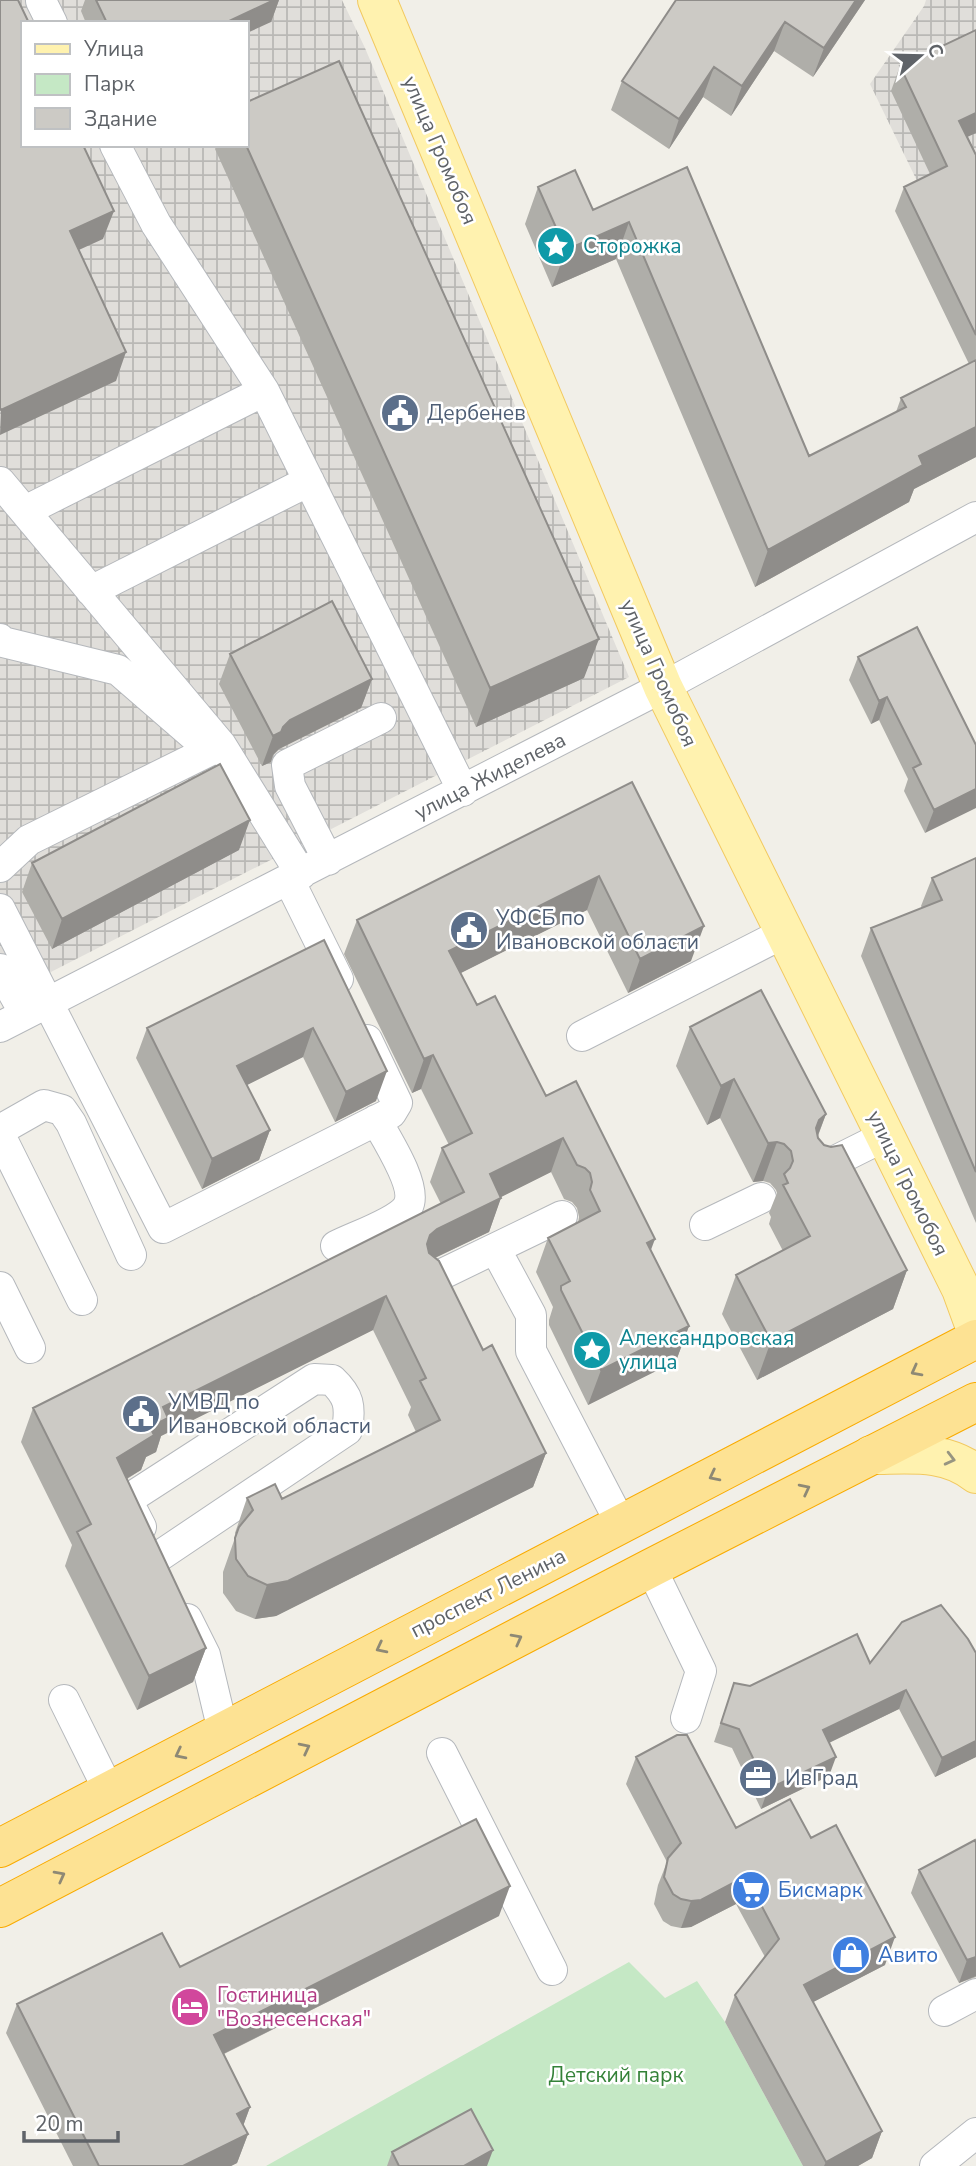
<svg xmlns="http://www.w3.org/2000/svg" width="976" height="2166" font-family="'Nunito Sans',sans-serif">
  <defs>
    <pattern id="industrial-grid" width="8" height="8" patternUnits="userSpaceOnUse" patternTransform="scale(1.75)"><rect width="8" height="8" fill="#e0deda"/><path d="M0 4h8M4 0v8" fill="none" stroke="#b9b8b5"/></pattern>
  </defs>
  <rect width="100%" height="100%" fill="#f1efe8"/>
  <path fill="url(#industrial-grid)" fill-rule="evenodd" d="M0 0H342L365 48 629 677 0 998ZM23 23H247V145H23Z
    M926 0H976V159L919 185 870 84 924 6Z"/>
  <path fill="#c5e8c5" d="M629 1962 665 1998 697 1981 725 2022 803 2166H266Z"/>
  <g fill="none" stroke-linecap="round" stroke-linejoin="round">
    <defs>
      <path id="minor" d="M41 1 52 23
        M115 145 156 224 264 391 463 791
        M0 482 221 745 301 874
        M25 511 264 391
        M91 591 309 481
        M0 639 3 642 118 670 193 735 221 745 29 840 0 867
        M328 860 290 786 287 765 381 718
        M289 880 338 979
        M0 909 163 1228 391 1113 397 1103 367 1040
        M0 969 25 1014
        M0 1027 663 687 976 517
        M582 1036 784 933
        M0 1130 44 1105 62 1110 71 1123 131 1255
        M0 1135 82 1300
        M819 1169 885 1136
        M705 1225 761 1198
        M336 1246C353 1237 399 1222 408 1206 418 1187 386 1138 376 1120
        M496 1250 531 1315V1351L621 1524
        M432 1279 562 1216
        M0 1287 30 1348
        M141 1527 127 1500 314 1379 332 1380C349 1396 351 1406 347 1430L158 1557
        M651 1568 701 1671 686 1718
        M187 1619 205 1655 223 1731
        M64 1700 109 1791
        M442 1753 552 1970
        M944 2011 976 1994
        M935 2166 976 2133"/>
      <path id="major" d="M377 0 663 687 961 1289 976 1330
        M871 1455C908 1455 945 1449 976 1474"/>
      <path id="highway" d="M0 1848 976 1339
        M0 1908 651 1568 976 1402"/>
    </defs>
    <use href="#minor" stroke="#b5b8bc" stroke-width="32"/>
    <use href="#major" stroke="#f2c960" stroke-width="40"/>
    <use href="#highway" stroke="#f9ab00" stroke-width="40"/>
    <use href="#minor" stroke="#fff" stroke-width="30"/>
    <use href="#major" stroke="#fff2af" stroke-width="38"/>
    <use href="#highway" stroke="#fde293" stroke-width="38"/>
  </g>
  <path fill="#afaea9" d="M85 0H279L271 22 247 23H86L81 11Z
    M676 0H865L813 77 774 51 731 116 703 97 669 149 611 110 622 81Z
    M900 66 968 137 976 155V457L914 489 909 502 755 587 616 259 552 287 525 224 538 187 593 210 687 167 809 456 896 412 901 398 969 364 895 211 904 187 930 174 891 91Z
    M217 145H247L584 678 476 727 215 149Z
    M230 654 372 679 361 708 279 749 273 755 271 762 262 766 219 684Z
    M858 657 976 745 925 833 904 791 908 779 879 720 871 724 849 680Z
    M632 782 691 961 628 993 587 910 460 973 477 1005 546 1096 650 1251 689 1326 676 1361 588 1405 549 1325V1320L553 1307 536 1272 548 1238 578 1223 579 1217 577 1208 572 1202 564 1199 551 1172 501 1197 489 1232 435 1258 483 1350 546 1453 533 1487 276 1616 255 1619 236 1611 223 1593V1572L236 1535 235 1533 247 1498 282 1499 416 1432 408 1415 411 1407 373 1330 161 1436 156 1452 146 1457 141 1470 127 1479 206 1648 193 1682 137 1710 65 1566 72 1545 21 1442 33 1408 441 1204 430 1182 442 1148 449 1145 421 1089 412 1093 344 954 357 920Z
    M239 850 52 949 22 892 32 863Z
    M976 858V1223L861 956 871 928 922 908 921 906 932 878Z
    M324 940 376 1101 335 1122 303 1057 247 1085 270 1130 259 1160 202 1189 136 1058 147 1028Z
    M690 1027 826 1114 818 1136V1138L907 1270 893 1309 757 1380 722 1314 736 1275 783 1251 769 1224 771 1217 769 1213 777 1193 776 1190 770 1183 763 1181 753 1182 720 1118 707 1125 676 1066Z
    M902 1622 976 1757 935 1777 899 1709 829 1743V1776L761 1809 732 1748 714 1742 734 1683 750 1686 870 1663Z
    M636 1757 736 1828 811 1838 885 1965 813 2002 882 2131 872 2158 858 2166H803L725 2022 735 1995 765 1957 736 1904 691 1927 681 1928 671 1926 663 1921 654 1904 658 1885 667 1862 626 1784Z
    M976 1843V1977L959 1983 911 1893 919 1870Z
    M499 1916 224 2054 250 2107 243 2126 248 2134 237 2163 231 2166H73L6 2033 17 2004 180 1967Z
    M392 2152 487 2166H387Z"/>
  <path fill="#8f8d8a" d="M274 0H279L271 22 247 33V23H225Z
    M856 0H865L813 77 824 48Z
    M785 22 774 51 731 116 742 86Z
    M714 67 703 97 669 149 679 119Z
    M976 113V133L950 145 959 121Z
    M114 211 103 239 59 259 70 231Z
    M629 222 616 259 552 287 566 250Z
    M126 352 116 381 0 435 1 410Z
    M976 427V457L914 489 909 502 755 587 768 550 919 456Z
    M599 639 584 678 476 727 490 688Z
    M372 679 361 708 279 749 273 755 271 762 262 766 273 736 290 720Z
    M887 697 879 720 871 724 879 701Z
    M976 789V808L925 833 934 810Z
    M250 820 239 850 52 949 62 919Z
    M599 876 587 910 437 985 449 951Z
    M704 926 691 961 628 993 640 959Z
    M313 1028 303 1057 227 1095 237 1066Z
    M433 1055 421 1089 412 1093 424 1059Z
    M387 1071 376 1101 335 1122 346 1092Z
    M734 1079 720 1118 707 1125 721 1086Z
    M826 1114 811 1153 805 1159 819 1120Z
    M270 1130 259 1160 202 1189 212 1159Z
    M563 1138 551 1172 477 1209 490 1174Z
    M777 1142 763 1181 753 1182 768 1143Z
    M501 1198 489 1232 424 1263 417 1270 430 1235 437 1229Z
    M655 1239 642 1274 647 1243Z
    M907 1270 893 1309 757 1380 771 1341Z
    M386 1296 373 1330 161 1436 156 1452 146 1457 141 1470 104 1492 117 1458 150 1427 163 1407Z
    M689 1326 676 1361 588 1405 601 1370Z
    M546 1453 533 1487 276 1616 255 1619 267 1585Z
    M206 1648 193 1682 137 1710 149 1676Z
    M906 1690 899 1709 816 1749 823 1730Z
    M976 1741V1757L935 1777 942 1758Z
    M836 1757 829 1776 761 1809 768 1789Z
    M746 1876 736 1904 691 1927 681 1928 691 1901Z
    M510 1886 499 1916 203 2064 214 2035Z
    M895 1937 885 1965 794 2012 804 1985Z
    M976 1957V1976L959 1983 967 1960Z
    M250 2107 239 2137 237 2114Z
    M882 2131 872 2158 858 2166H824L826 2162Z
    M248 2134 237 2163 231 2166H183Z
    M493 2150 487 2166H464Z"/>
  <path fill="#cccac5" stroke="#8f8d8a" stroke-width="2" d="M0 0H18L29 23H23V145H83L114 211 70 231 126 352 1 410 0 408Z
    M96 0H274L225 23H107Z
    M676 0H856L824 48 785 22 742 86 714 67 679 119 622 81Z
    M976 30V113L959 121 976 155V335L904 187 947 166 900 66Z
    M339 61 599 639 490 688 246 145H247V102Z
    M687 167 809 456 906 407 901 398 976 360V427L919 456 923 465 768 550 629 222 566 250 538 187 575 170 593 210Z
    M332 601 372 679 290 720 283 727 281 732 273 736 230 654Z
    M917 627 976 745V789L934 810 913 768 921 764 887 697 879 701 858 657Z
    M220 764 250 820 62 919 32 863Z
    M632 782 704 926 640 959 599 876 449 951 477 1005 495 996 546 1096 576 1081 655 1239 647 1243 689 1326 601 1370 561 1290V1286L570 1281 548 1238 600 1211 590 1190 592 1182 590 1173 585 1168 577 1165 563 1138 490 1174 501 1198 437 1229 430 1235 427 1244 429 1253 439 1261 483 1350 492 1345 546 1453 288 1581 267 1585 248 1576 236 1559 235 1538 239 1527 253 1510 247 1498 275 1484 282 1499 440 1420 420 1381 426 1378 386 1296 163 1407 168 1418 150 1427 154 1435 117 1458 206 1648 149 1676 77 1532 91 1524 33 1408 464 1192 442 1148 472 1133 433 1055 424 1059 357 920Z
    M976 858V1172L871 928 942 900 932 878Z
    M324 940 387 1071 346 1092 313 1028 237 1066 270 1130 212 1159 147 1028Z
    M761 990 826 1114 819 1120 816 1128 818 1138 824 1145 831 1147 842 1145 907 1270 771 1341 736 1275 810 1236 783 1185 788 1183 784 1174 790 1168 793 1161 791 1151 784 1144 777 1142 768 1143 734 1079 721 1086 690 1027Z
    M941 1605 968 1639 976 1653V1741L942 1758 906 1690 823 1730 836 1757 768 1789 739 1729 721 1723 734 1683 750 1686 857 1634 870 1663 902 1622Z
    M677 1735H687L736 1828 790 1799 811 1838 836 1825 895 1937 804 1985 882 2131 826 2162 735 1995 779 1939 746 1876 701 1900 691 1901 681 1899 673 1894 664 1877 668 1858 681 1843 636 1757Z
    M476 1819 510 1886 214 2035 250 2107 237 2114 248 2134 183 2166H99L17 2004 162 1933 180 1967Z
    M975 1840 976 1843V1957L967 1960 919 1870Z
    M471 2109 493 2150 464 2166H399L392 2152Z"/>
  <defs><path id="oneway-chevron" d="M-2-3.5L2.5 0L-2 3.5" fill="none" stroke-width="1.6" stroke-linecap="round" stroke-linejoin="round" transform="scale(1.75)"/></defs>
  <g stroke="#8e8975">
    <use href="#oneway-chevron" transform="translate(916 1371) rotate(152)"/>
    <use href="#oneway-chevron" transform="translate(714 1476) rotate(153)"/>
    <use href="#oneway-chevron" transform="translate(805 1489) rotate(-27)"/>
    <use href="#oneway-chevron" transform="translate(517 1639) rotate(-28)"/>
    <use href="#oneway-chevron" transform="translate(381 1648) rotate(153)"/>
    <use href="#oneway-chevron" transform="translate(305 1748) rotate(-27)"/>
    <use href="#oneway-chevron" transform="translate(180 1754) rotate(153)"/>
    <use href="#oneway-chevron" transform="translate(60 1876) rotate(-28)"/>
  </g>
  <use stroke="#979581" href="#oneway-chevron" transform="translate(950 1459) rotate(14)"/>
  <defs>
    <symbol id="sight-disc" viewBox="-11 -11 22 22"><circle r="9.5" fill="#0f9aa8" stroke="#fff"/><path d="M0-6L1.8-2.2L6-1.7L2.9 1.2L3.7 5.4L0 3.3L-3.7 5.4L-2.9 1.2L-6-1.7L-1.8-2.2Z" fill="#fff"/></symbol>
    <symbol id="civic-disc" viewBox="-11 -11 22 22"><circle r="9.5" fill="#5c6f8a" stroke="#fff"/><path d="M-.6-6.5H3V-4.5H.6V-3L4-1V1h2V6H-6V1h2V-1L-.6-3ZM-1.2 2.5V6h2.4V2.5Z" fill="#fff"/></symbol>
    <symbol id="office-disc" viewBox="-11 -11 22 22"><circle r="9.5" fill="#5c6f8a" stroke="#fff"/><path d="M-6-3h4V-5.5h4V-3h4V5H-6ZM-1-4.5V-3h2v-1.5ZM-6 0V1H6V0Z" fill="#fff"/></symbol>
    <symbol id="supermarket-disc" viewBox="-11 -11 22 22"><circle r="9.5" fill="#3f7fe0" stroke="#fff"/><path d="M-6-5.5h2.5l.6 2H6L4.5 2H-2.5L-4.4-4H-6ZM-1.5 3.2a1.3 1.3 0 1 0 .1 0ZM3 3.2a1.3 1.3 0 1 0 .1 0Z" fill="#fff"/></symbol>
    <symbol id="shop-disc" viewBox="-11 -11 22 22"><circle r="9.5" fill="#3f7fe0" stroke="#fff"/><path d="M-5-2.5h2.3a2.7 3.5 0 0 1 5.4 0H5L5.5 6h-11ZM-1.5-2.5h3a1.5 2.3 0 0 0-3 0Z" fill="#fff"/></symbol>
    <symbol id="hotel-disc" viewBox="-11 -11 22 22"><circle r="9.5" fill="#d1479c" stroke="#fff"/><path d="M-6-4.5h1.5V1H6V5H4.5V3h-9V5H-6ZM-4 0a1.8 1.8 0 1 1 3.6 0ZM.5 0V-2.5h3Q6-2.5 6 0Z" fill="#fff"/></symbol>
  </defs>
  <g fill-rule="evenodd">
    <use href="#sight-disc" x="534" y="224" width="44" height="44"/>
    <use href="#civic-disc" x="378" y="391" width="44" height="44"/>
    <use href="#civic-disc" x="447" y="908" width="44" height="44"/>
    <use href="#sight-disc" x="570" y="1328" width="44" height="44"/>
    <use href="#civic-disc" x="119" y="1392" width="44" height="44"/>
    <use href="#office-disc" x="736" y="1756" width="44" height="44"/>
    <use href="#supermarket-disc" x="729" y="1868" width="44" height="44"/>
    <use href="#shop-disc" x="829" y="1933" width="44" height="44"/>
    <use href="#hotel-disc" x="168" y="1985" width="44" height="44"/>
  </g>
  <g text-anchor="middle" stroke-width="5" stroke-linejoin="round" paint-order="stroke">
    <g font-size="21" fill="#5f6368" stroke="#fff">
      <text transform="translate(440 150) rotate(67)" y="7">улица Громобоя</text>
      <text transform="translate(659 673) rotate(66)" y="7">улица Громобоя</text>
      <text transform="translate(490 776) rotate(-27)" y="7">улица Жиделева</text>
      <text transform="translate(908 1183) rotate(64)" y="7">улица Громобоя</text>
      <text transform="translate(488 1593) rotate(-27)" y="7">проспект Ленина</text>
    </g>
    <g font-size="21" fill="#0d838f" stroke="#fff" text-anchor="start">
      <text x="583" y="253">Сторожка</text>
      <text x="619" y="1345">Александровская<tspan x="619" dy="24">улица</tspan></text>
    </g>
    <g font-size="21" fill="#4e5e75" stroke="#fff" text-anchor="start">
      <text x="427" y="420">Дербенев</text>
      <text x="496" y="925">УФСБ по<tspan x="496" dy="24">Ивановской области</tspan></text>
      <text x="168" y="1409">УМВД по<tspan x="168" dy="24">Ивановской области</tspan></text>
      <text x="785" y="1785">ИвГрад</text>
    </g>
    <g font-size="21" fill="#366cbe" stroke="#fff" text-anchor="start">
      <text x="778" y="1897">Бисмарк</text>
      <text x="878" y="1962">Авито</text>
    </g>
    <g font-size="21" fill="#b23c85" stroke="#fff" text-anchor="start">
      <text x="217" y="2002">Гостиница<tspan x="217" dy="24">"Вознесенская"</tspan></text>
    </g>
    <g font-size="21" fill="#348238" stroke="#fff">
      <text x="616" y="2082">Детский парк</text>
    </g>
  </g>
  <rect x="21" y="21" width="228" height="126" fill="#ffffff" stroke="#bfc1c3" stroke-width="2"/>
  <rect x="35" y="44" width="35" height="10" fill="#fff2af" stroke="#bfc1c3" stroke-width="2"/>
  <text x="84" y="56" font-size="21" fill="#5f6368">Улица</text>
  <rect x="35" y="74" width="35" height="21" fill="#c5e8c5" stroke="#bfc1c3" stroke-width="2"/>
  <text x="84" y="91" font-size="21" fill="#5f6368">Парк</text>
  <rect x="35" y="108" width="35" height="21" fill="#cccac5" stroke="#bfc1c3" stroke-width="2"/>
  <text x="84" y="126" font-size="21" fill="#5f6368">Здание</text>
  <g transform="translate(920 56) rotate(70)" stroke="#ffffff" stroke-width="5" paint-order="stroke">
  <path d="M0-5L12 26L0 18L-12 26Z" fill="#5f6368"/>
  <text y="-10" font-size="19" font-weight="bold" text-anchor="middle" fill="#5f6368">С</text>
  </g>
  <path d="M24 2131v10h94v-10" fill="none" stroke="#5f6368" stroke-width="3.5"/>
  <text x="35" y="2131" font-size="21" fill="#5f6368" stroke="#ffffff" stroke-width="5" paint-order="stroke">20 m</text>
</svg>
